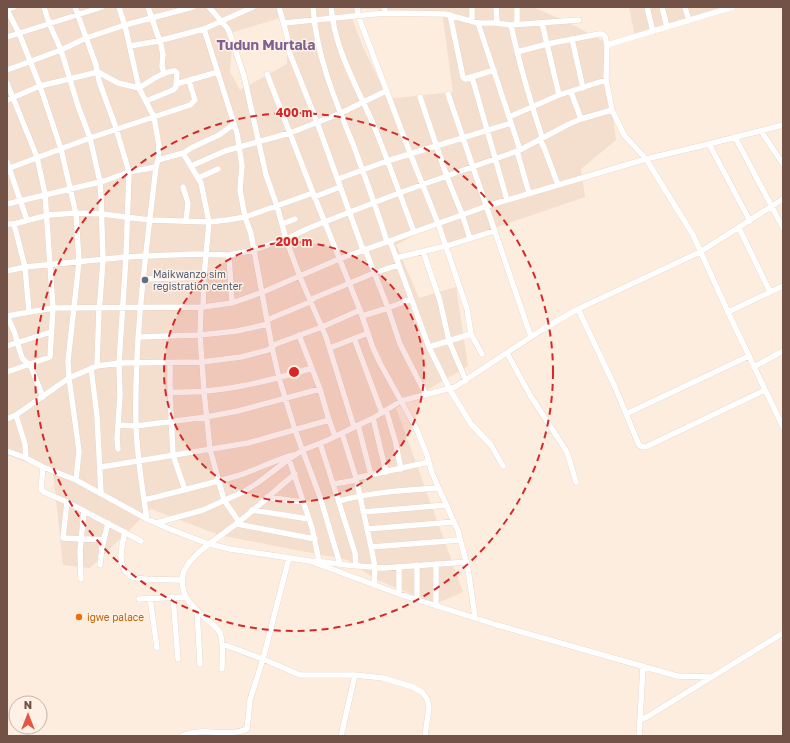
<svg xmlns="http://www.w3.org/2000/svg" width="790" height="743" font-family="'Golos Text',sans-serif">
  <rect width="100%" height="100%" fill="#fcedde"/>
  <path fill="#f4decd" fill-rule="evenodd" d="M7 7H533L575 26 603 41 616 140 581 169 585 197 491 229 443 249 437 223 396 245 419 298 456 287 468 366 396 408 463 592 435 604 375 579 348 560 219 535 151 509 90 568 63 565 53 472 7 455ZM360 9 442 11 453 92 388 99 363 47 352 19ZM280 18 287 21V64L240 90 230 72 233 32Z
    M629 7H728L635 36Z"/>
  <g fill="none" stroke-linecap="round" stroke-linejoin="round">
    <defs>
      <path id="minor" d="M44 7 49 23 61 50 78 106 90 138 100 182 101 197 103 260 100 301 99 308 97 366
        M75 7 96 65 99 81 115 125 129 172 126 257 119 363 120 395 118 425 136 426 206 417 238 411 320 389
        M119 7 126 30 139 88 154 117 159 146 158 160 156 167C146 253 134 338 136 425 137 456 142 488 147 519
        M148 7 161 45 163 55 162 66 164 74
        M209 7 228 29 232 40 244 76 266 175 277 206 286 239 300 277 326 337 354 427
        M279 7 287 36 290 54 317 122 363 250
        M313 7C316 55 335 100 353 144 365 177 377 209 387 242
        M331 7C335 51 357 86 374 126 388 161 401 197 414 232
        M357 7 358 15 410 153 439 226 467 309 471 334 482 354
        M384 7 385 13
        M496 7 497 23
        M517 7V24
        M647 7 653 32
        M662 7 667 27
        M685 7 689 21
        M7 9 14 7
        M7 10 19 33 40 86 61 149 76 214 79 262 68 361 69 378 79 451 76 480
        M450 15 463 77 465 79 494 70
        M472 21V7
        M284 23 385 13 445 14 478 23H496L511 25 579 20
        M478 23 520 150
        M542 23 559 95
        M511 25C519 63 530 100 542 137
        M204 29 237 133 242 166 240 190 245 217 251 234 272 347 279 378 295 430 320 497 340 564
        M7 37 102 7
        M572 39 583 88
        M607 45 733 7
        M130 46 158 41 204 29 253 7
        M517 52 547 44 599 34H602L605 36 607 45 606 80 612 110 624 135 646 159 693 235 728 312 783 427
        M7 70 61 50 86 38 125 25 193 7
        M267 74 313 193 360 310 373 348 380 363 417 430 427 455 432 473 458 531 468 569 475 617
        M472 77 507 200
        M7 83 37 157 45 194 53 308 50 357 7 372
        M176 84 218 72
        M571 92 581 119
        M448 94 531 337
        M420 97 447 177 462 214 470 239
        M7 100 40 86 98 72 118 83 139 88C149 82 163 71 175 71L177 73 176 87 173 90 146 101
        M509 117 559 95 606 80
        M761 131 783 164
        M735 137 783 228
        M540 139 545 150 558 185
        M709 144 750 221
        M517 151 529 193
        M184 153 191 148 219 135 234 124
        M158 160 183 153 201 183 209 222 204 277 203 307
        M7 162 27 220
        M191 166 225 151 290 133 341 113 386 91
        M7 169 90 138 190 105 195 100 189 81
        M198 178 218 169
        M338 179 387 161 511 123
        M183 187 188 203 186 221
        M314 197 340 187
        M7 204 104 181 129 172 156 167
        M7 224H14L48 215 76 213 102 214 150 220 209 222 227 220 245 217 313 193
        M14 224 25 267 29 312
        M282 224 295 219
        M739 228 770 292
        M390 241 429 347 450 390 471 424 491 445 503 466
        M365 249 388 308 400 344 426 395
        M423 251 440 301 449 341 466 381
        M229 255 232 303
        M396 258 450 245 494 231
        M7 271 25 267 126 257 195 254 229 255 254 250 286 239 309 228 399 193 520 150 569 124 581 119 612 110
        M144 279 204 277
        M201 307 200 335 204 391 210 449 224 500 239 522
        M578 309 615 387 639 445C643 448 646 447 650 445L765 390
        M728 312 783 286
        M362 316 388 308 411 299
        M267 320 310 302 314 298 374 273 398 265
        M299 335 320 389 329 420 335 436
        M138 337 200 335 237 331 268 324
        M354 338 382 413
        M7 346 51 332
        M429 347 471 334
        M330 348 368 333
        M507 353 530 395 567 452 576 482
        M170 363V392C218 394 266 382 312 368
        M754 367 783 351
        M91 368 97 416 101 493
        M170 392 173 455 185 490
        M43 397 31 367 22 358 14 331 7 316 53 308 203 307 232 303 263 292 339 259 487 206 646 159 709 144 783 125
        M386 410 395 440 401 469
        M626 414 749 356
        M16 415 25 444 26 458
        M373 418 386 472
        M7 419 16 415 69 378 97 366 119 363 202 362 241 357 268 350 276 344 322 327 360 310
        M118 425 117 439 118 449
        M358 425 371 475
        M342 433 356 478 371 547 375 567 374 585
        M320 443 355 553 356 566
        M7 451 26 458 43 467 76 480 147 519 172 530 209 544 230 549 310 561 399 594 497 625 677 676 711 677
        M289 459 312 528 319 561
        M43 467 41 489 44 492 67 502 141 541
        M101 467 248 443 329 420
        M356 478 429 462
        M334 484 356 480
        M267 497 303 502
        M144 500C176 492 209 484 240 475 258 469 275 460 293 455
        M339 501C372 492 405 490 439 488
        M67 502 63 538 104 540
        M252 510 309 519
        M363 512 447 505
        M156 523 203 510 243 492 259 482 289 459 303 450 328 440 373 418 401 401 455 387 543 329 578 309 700 252 783 199
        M237 524 315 539
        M367 529 454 522
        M125 532C123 540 121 549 121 557 121 563 124 572 130 576 138 581 171 579 182 580
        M371 547 460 540
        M316 561 346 565 384 568 467 562
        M100 565 102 547 108 523
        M417 565V600
        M81 579 80 551 84 511
        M399 594V567
        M173 597 178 659
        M150 598 157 648
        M139 599 186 597
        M436 606V564
        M197 610 200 664
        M222 644 263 659 300 675H355L383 678 413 687 422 692 427 699 429 707 425 736
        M222 669C222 659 224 643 220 633 217 627 210 622 205 618 198 612 191 605 186 597 182 590 181 579 184 571 193 552 221 536 236 524 257 508 275 490 295 474
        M640 720 643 666
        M182 736C203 726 228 738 247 729L250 700 263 659 289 558
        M341 736 355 675
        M639 736 640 720 647 717 783 633"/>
    </defs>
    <use href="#minor" stroke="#e2cabe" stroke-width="6"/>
    <use href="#minor" stroke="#fff" stroke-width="5.5"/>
  </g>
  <circle cx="294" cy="372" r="130" fill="#d62828" fill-opacity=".12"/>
  <g fill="none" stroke="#d62828" stroke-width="2" stroke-dasharray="7 5">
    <circle cx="294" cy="372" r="130"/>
    <circle cx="294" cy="372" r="259"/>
  </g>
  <circle fill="#5c6f8a" stroke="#fff1e5" stroke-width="1.5" cx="145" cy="280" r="4"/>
  <circle fill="#e8710a" stroke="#fff1e5" stroke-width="1.5" cx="79" cy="617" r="4"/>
  <g text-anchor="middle" stroke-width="3" stroke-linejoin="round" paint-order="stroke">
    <g font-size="10" fill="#4e5e75" stroke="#fff1e5" text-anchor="start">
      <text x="153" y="278">Maikwanzo sim<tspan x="153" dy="12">registration center</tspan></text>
    </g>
    <g font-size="10" fill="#c56008" stroke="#fff1e5" text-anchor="start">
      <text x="87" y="621">igwe palace</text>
    </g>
    <g font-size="14" font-weight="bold" fill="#7e6296" stroke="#fff1e5">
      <text x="266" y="50">Tudun Murtala</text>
    </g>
  </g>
  <circle cx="294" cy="372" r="6" fill="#d62828" stroke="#fff1e5" stroke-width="2"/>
  <g font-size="12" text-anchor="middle" font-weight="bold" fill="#d62828" stroke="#fff1e5" stroke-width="3" stroke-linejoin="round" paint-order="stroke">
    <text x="294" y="117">400 m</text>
    <text x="294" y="246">200 m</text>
  </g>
  <rect width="790" height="743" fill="none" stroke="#725147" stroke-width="16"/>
  <g transform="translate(28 715)"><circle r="19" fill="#fff1e5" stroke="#c7b1a6"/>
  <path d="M0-3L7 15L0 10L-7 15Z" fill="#e85342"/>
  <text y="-6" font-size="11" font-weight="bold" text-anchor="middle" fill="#725147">N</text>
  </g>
</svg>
